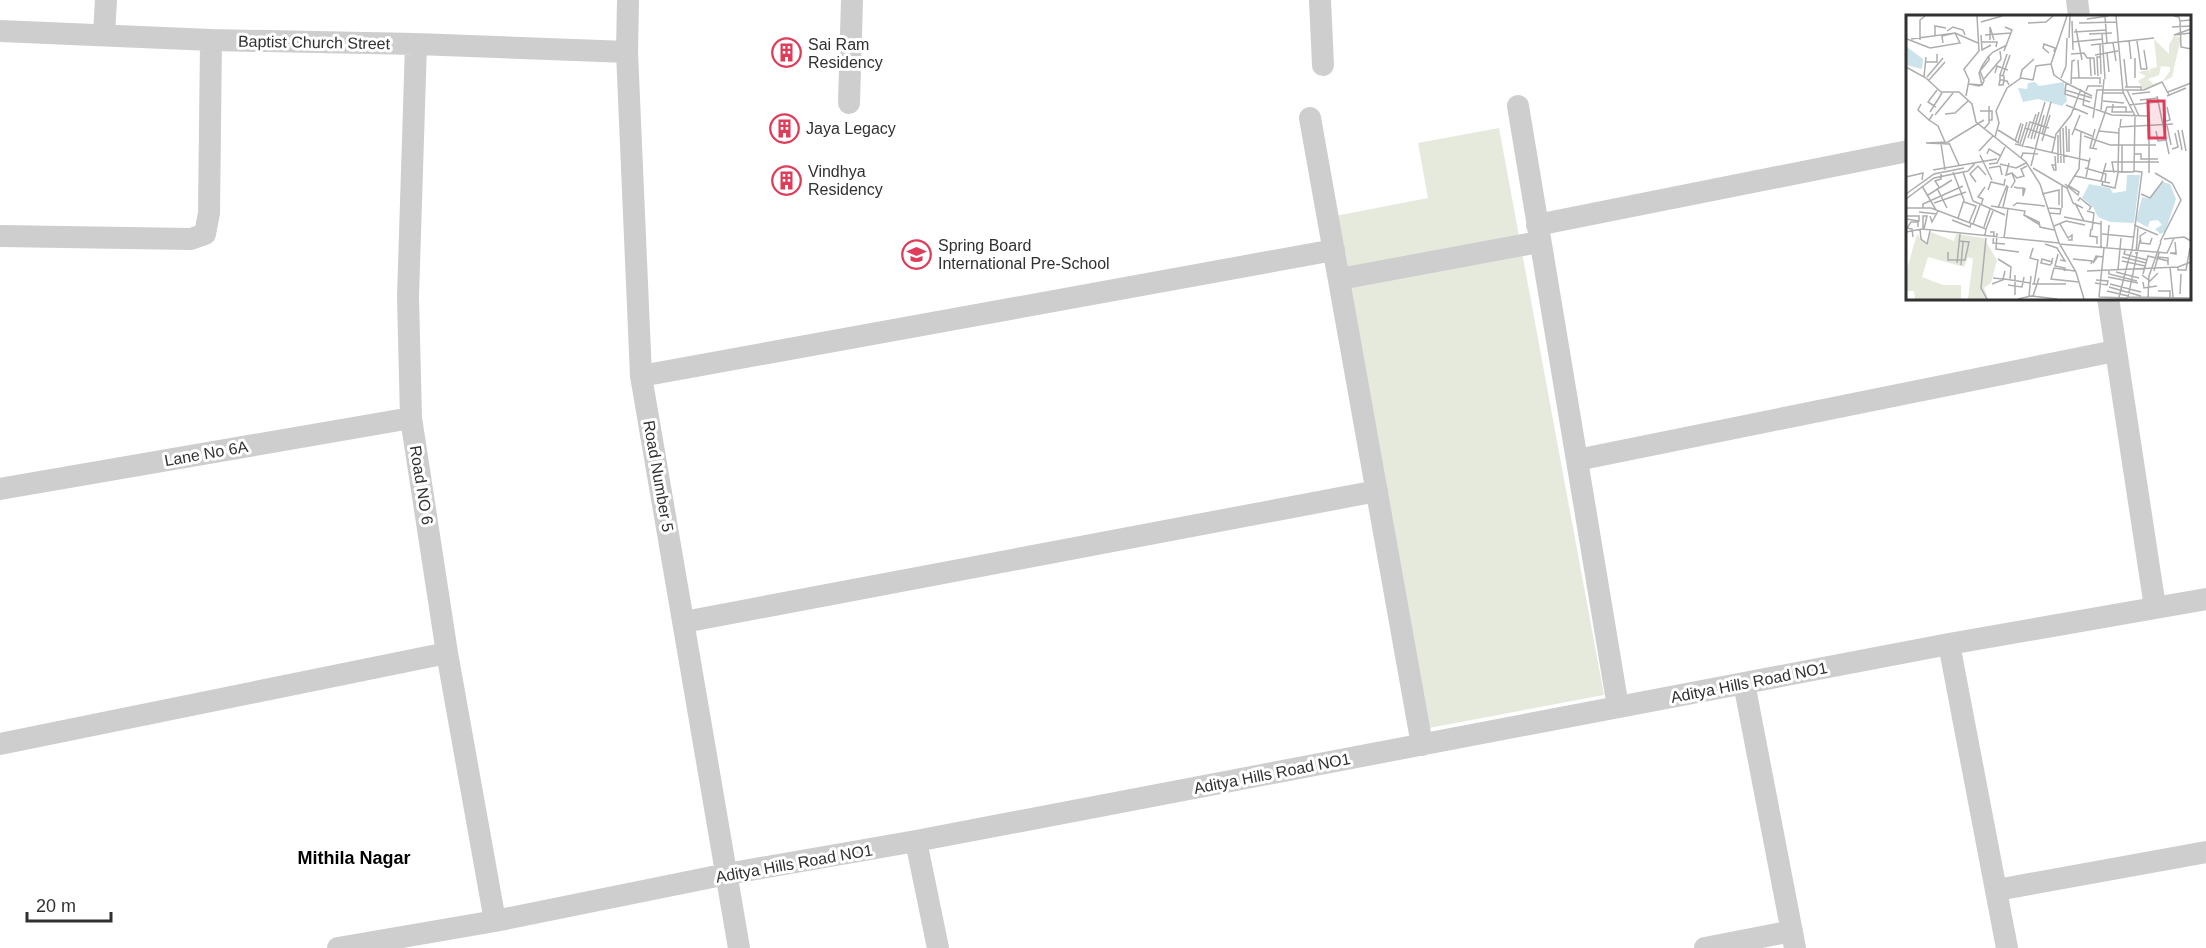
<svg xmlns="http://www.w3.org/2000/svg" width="2206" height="948" font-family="Helvetica,sans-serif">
  <rect width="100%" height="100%" fill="#fff"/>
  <path fill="#e5eadd" d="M1499 128 1604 695 1429 728 1335 216 1428 198 1418 143Z"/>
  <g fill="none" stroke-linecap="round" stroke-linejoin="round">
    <path stroke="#cecece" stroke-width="22" d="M628 0 627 52 641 376 739 948
      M1320 0 1323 65
      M2077 0 2079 16
      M0 31 211 40 416 44 627 52
      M104 34 106 0
      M416 44 408 297 411 418 447 653 495 921
      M849 103 852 0
      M1518 106 1618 707
      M1310 118 1422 745
      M1537 225 1908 151
      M0 236 191 239 205 234 209 213 211 40
      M1340 279 1539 242
      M2108 298 2155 607
      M641 376 1334 250
      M1577 460 2115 351
      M0 489 411 418
      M684 622 1377 491
      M1949 644 2007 948
      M1744 683 1795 948
      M0 744 447 653
      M916 841 938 948
      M1997 890 2206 852
      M338 948 495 921 727 874 916 841 1949 644 2206 599
      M1705 948 1792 931"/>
  </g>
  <defs>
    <symbol id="building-ring" viewBox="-11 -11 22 22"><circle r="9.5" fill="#fff" stroke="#df3c5a" stroke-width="1.5"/><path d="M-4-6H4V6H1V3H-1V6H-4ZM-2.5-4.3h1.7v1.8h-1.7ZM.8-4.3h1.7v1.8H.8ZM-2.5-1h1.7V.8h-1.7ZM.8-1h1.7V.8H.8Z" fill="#df3c5a"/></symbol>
    <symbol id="school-ring" viewBox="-11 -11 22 22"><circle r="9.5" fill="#fff" stroke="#df3c5a" stroke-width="1.5"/><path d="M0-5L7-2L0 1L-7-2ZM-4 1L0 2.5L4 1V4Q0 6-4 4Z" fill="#df3c5a"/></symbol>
  </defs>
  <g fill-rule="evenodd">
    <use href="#building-ring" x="770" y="36" width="33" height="33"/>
    <use href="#building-ring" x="768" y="112" width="33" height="33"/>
    <use href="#building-ring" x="770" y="164" width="33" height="33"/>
    <use href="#school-ring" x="900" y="238" width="33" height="33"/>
  </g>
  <g text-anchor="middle" stroke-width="6" stroke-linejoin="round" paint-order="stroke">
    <g font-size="16" fill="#313131" stroke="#fff">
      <text transform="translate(314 42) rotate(1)" y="6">Baptist Church Street</text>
      <text transform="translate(206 453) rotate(-10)" y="6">Lane No 6A</text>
      <text transform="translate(659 476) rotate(80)" y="6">Road Number 5</text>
      <text transform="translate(422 485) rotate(81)" y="6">Road NO 6</text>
      <text transform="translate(1749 682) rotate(-11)" y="6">Aditya Hills Road NO1</text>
      <text transform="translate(1272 773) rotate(-11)" y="6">Aditya Hills Road NO1</text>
      <text transform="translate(794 863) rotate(-10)" y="6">Aditya Hills Road NO1</text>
    </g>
    <g font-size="16" fill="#313131" stroke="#fff" text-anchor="start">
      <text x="808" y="50">Sai Ram<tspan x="808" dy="18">Residency</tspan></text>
      <text x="806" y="134">Jaya Legacy</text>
      <text x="808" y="177">Vindhya<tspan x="808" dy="18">Residency</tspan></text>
      <text x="938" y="251">Spring Board<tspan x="938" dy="18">International Pre-School</tspan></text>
    </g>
    <g font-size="18" font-weight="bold" fill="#000" stroke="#fff">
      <text x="354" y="864">Mithila Nagar</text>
    </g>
  </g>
  <g transform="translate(1906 15)">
    <rect width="285" height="285" fill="#fff"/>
    <path d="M268 21 275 23 266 62 256 67 264 56V40V52L255 51 253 60 242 64 247 69 255 67 238 75 232 66 240 61 232 57 243 55 244 59V54L251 52 248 24 263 39V30ZM25 217 48 226 50 219 78 223 91 245 85 268 78 273 82 284H62L67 244 62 242 58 252 22 242 16 262 37 270H55V284H9L8 276H0V257L11 219 21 231Z" fill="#e5eadd"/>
    <path d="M1 32 17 44 16 54 0 50ZM129 67 133 71 158 67 161 86 156 91 132 84 117 87 112 73 121 74 122 68ZM221 160H234L228 208 204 207 192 202 187 192 176 183 183 169 204 173 207 178 220 176ZM257 167 264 169 270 184 259 217 254 219 249 214 256 210 252 205 244 206 242 212 247 215 230 206 236 182 244 184Z" fill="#cde3ec"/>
    <path fill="none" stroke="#adadad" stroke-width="1.5" d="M199 1 201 29M268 1 273 2 274 6 285 5M181 4 202 1M166 6 167 35M274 6 275 32 285 34M75 7 96 1M122 8 140 7 147 1M173 8 210 7M266 12 285 11M170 14 176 45M285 14 268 20 285 18M41 16 47 12 57 15 59 20M168 17 200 15M196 18 199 64M183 19 206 18M75 20 76 35 85 30M79 20 105 18M29 21V11L40 13M163 23 164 1M1 24 24 33 54 28 49 18 36 21 37 28M5 24 49 18 72 28M14 25V5L19 1M84 25V12L88 25M223 25 225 44M231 26 235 54H241M76 27H91L90 32M166 27 197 24M207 28 210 46M194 29 195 59M185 30 248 23M238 35 241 54M98 36 106 15 99 12M143 38 137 33 138 29 149 33 148 37M201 38 203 57M165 39 178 38 181 43H188L189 60M189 40 212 36M83 41V45L74 56 78 66 76 70 73 71 63 69 76 70 73 58 76 51 82 42 87 37 101 30M184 43 185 61M218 44 221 72M172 45 173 63M20 47H31V39M145 49 161 1M145 49 148 60 160 68M0 52 20 63 35 77H53L66 89 70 107 120 147 134 169 153 228 170 257 178 284M89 58 91 51 102 55M94 60 101 39M97 60 104 40M192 61 191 42H194M18 62 20 42M21 62 37 43M155 63 160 51 161 23M166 63H194V69M229 63V43M78 64 95 44 94 36M114 64 116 55 128 44M23 65 39 47M94 65 93 70H97L98 65V61L94 60V65H98L99 66H101L103 70M165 69 166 46 169 45M219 72H235V75M159 75 186 83M221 75 233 101M180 76 182 71H196M179 77 177 90 206 100 243 101M262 77 285 68M197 78H217M226 79 244 77M60 81 63 65 58 54 73 36 71 1M251 81 263 139M261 81 280 73M234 85 252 83M197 86 218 88M184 87 159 79 160 68 186 81M15 89 12 95 23 105M207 89 206 97H226M160 90 182 99M223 90 252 87M30 92 22 87 31 75M195 95 198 64M74 96H86V105H83M24 97 36 78M27 99 23 105 32 111 39 127M39 99 49 98 62 86M29 100 47 78M187 103 191 75H238L256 67 263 80M215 104 214 112 267 109M257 107 264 105 261 92M261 110 265 130M160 111 161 137M119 113 149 123M154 113 155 148M157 113 158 148M78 114 83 108V91M163 114V137M169 114 186 121M189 114 184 133 191 134M92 115 113 128M272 115 276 135M276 115 280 136M193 116 213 118M250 116 252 126 260 125M136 119 145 87M152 120V148M166 120 174 100M178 121 204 130H250M89 122 93 108 90 96 101 73 115 63 127 65 130 51 145 49M122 123 130 99M125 124 133 97M128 124 139 87M109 126 115 108M136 126 144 100M112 127 117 109M43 128 53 150M35 129 39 155M43 129 20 128 42 127 78 105M109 129 183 146M114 129 121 107M116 132 124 107 143 113M187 133 201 92H220V97M266 134 272 132 269 118M73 136 87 121M146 138 150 119 165 100 175 74M81 139 83 134 95 141M228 139H235V144H252M74 140 86 165M149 141 150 155H148L146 150H149M115 143 117 138 132 139M103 148 100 160 106 158 109 166 105 173M83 149 91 148 99 132M94 149 110 153 120 148M125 151 138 100M83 153 94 151 96 160M127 153 161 173 167 188 177 193M179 153 200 159 199 167M27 155 91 144M197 156 228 157M47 157 58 185 52 203M57 157 67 186 99 200M106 158 111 163 118 161 115 154 121 151M208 158 206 147H253M212 158 213 113M216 158V130M243 158V112M249 158 266 168 275 185 254 227M169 161 204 168M0 162 17 158 16 165M180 162 184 143M195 166 200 148M197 166 196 170 209 173 212 158M70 167 64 159 72 151 80 160M159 169 172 180 173 177 163 171M16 171 30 195M156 171V193M33 172 29 166 35 164V159M108 172 112 173H117L119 174 117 181V173M31 173 41 193M161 173 173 154 175 117M82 175 85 167 98 170 99 164M0 179 28 159 58 153M136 179 153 175V190M235 179 244 183 257 166M22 180 46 165M0 184 28 163 62 156 70 147M172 186 174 183 185 192 183 195M58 187 70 191 63 208M28 188 60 177M169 188 178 206M75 190 77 184 72 182 79 172M85 191 119 196 118 200 133 207 134 212 148 215M107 191 111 188 139 191M97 192 102 171M0 193H25L80 214 79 220M17 193V189L57 171M92 193 101 170M142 193 155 194 154 199 143 198M181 196 188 198 186 215M13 197 31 199M118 200 134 210M0 201H13V206L0 204M24 201 26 207 32 196M158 202 195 209M46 205 64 212 65 209M195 206V232M67 209 74 190M154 209 162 223 166 220V225H162M228 210 252 220M148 211 160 206 179 210M78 212 84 194M17 213V201H21L18 214M14 214 15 224 21 229 24 216M80 214 87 196M185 214 184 221 191 222V229M0 217 16 214 153 228M84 217H88L87 228 99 229M240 217 234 221 235 228 244 229 246 223M91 218 90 234 113 237M196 219 227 222M7 222 6 214 1 213 5 207H12V212M80 223 75 273 81 284M98 223 102 193M258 224 278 222 285 226M234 225 222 282 285 283M269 227 270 237V239L264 238H270M139 229 151 233 159 246 154 245M153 229 226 235 236 157 228 156 229 101 217 77 210 1M201 232 203 210M127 233 124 243 132 245 128 269M219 235 218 239 241 245M42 237V245H59L63 227 53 226M152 239 149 251 159 253 158 256M230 239 232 213M192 241 187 248 190 241 197 242M216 242 240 248M251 242 262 243V250M223 243 226 235 261 238 268 223M92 244 105 252 104 264M167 244 186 246 185 249M216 246 239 251M146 247 136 244 135 248 144 250 146 248V245L147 243M51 248 54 219M55 250 57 227M264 252 267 282M272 252V255H280L284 233M203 255V259L231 266M212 255 215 223M169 256 148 253 145 264 173 267M181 256 272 252 285 247M248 256 253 238M210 257 233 263M237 259 242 241 262 246M236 260 244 266 252 258M202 262 232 268M87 263 97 264 99 256M237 267 238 273 251 271M189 268 201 270 202 266 190 265M86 269 99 264 124 268M126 269H160M204 269 235 277M102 270 116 272 118 262M203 272 235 281M201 276 222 281M252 276H264V283M274 279 275 259M109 280V260M123 281 125 261M127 281 133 263M193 282 198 233M193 282 222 283M213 282 223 243M242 283 243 261 255 227M112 284 125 281 151 284"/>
    <path fill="#df3c5a" fill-opacity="0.15" stroke="#df3c5a" stroke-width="3" d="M242 86H258L259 123H243Z"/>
    <rect width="285" height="285" fill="none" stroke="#313131" stroke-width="3"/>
  </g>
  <path d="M27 912v9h84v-9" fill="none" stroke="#313131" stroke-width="3"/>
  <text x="36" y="912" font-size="18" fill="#313131" stroke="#ffffff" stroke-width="4.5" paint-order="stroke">20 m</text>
</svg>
